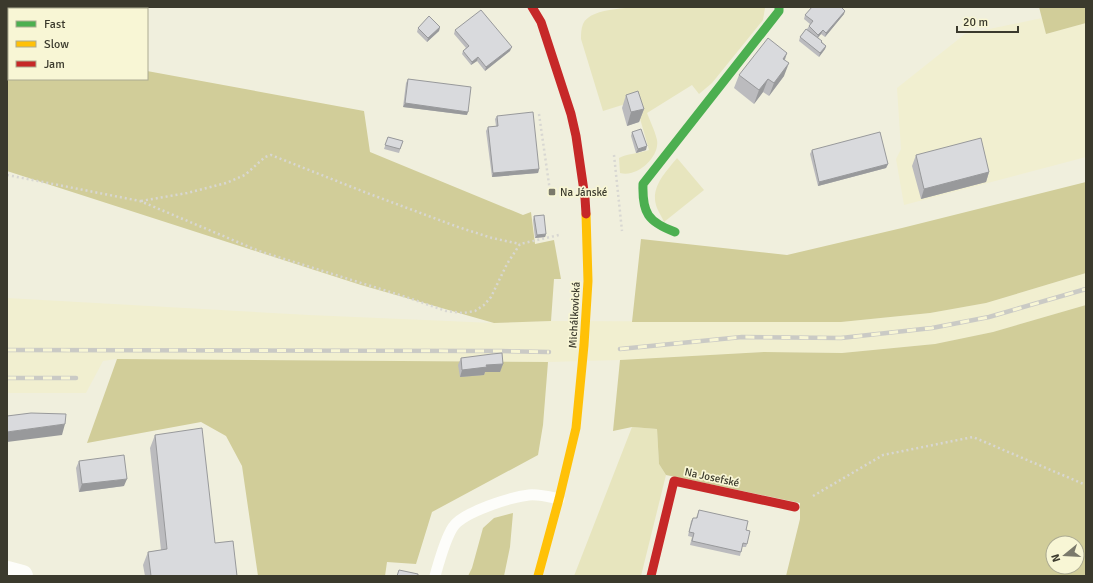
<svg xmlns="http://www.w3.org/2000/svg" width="1093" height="583" font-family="Signika,sans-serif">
  <rect width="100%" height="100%" fill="#f0efdd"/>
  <path fill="#f1efd0" d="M1042 18 1046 34 1086 23V157L904 205 896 159 901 149 897 88 965 34Z
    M1086 273V305L993 332 935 344 842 353 764 352 620 360 548 362 117 359 103 361 86 393H7V298L309 315 494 323 551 321 841 322 930 313 986 303Z"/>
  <path fill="#e7e5be" d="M654 7H765V8L763 20 712 83 699 94 692 85 647 113C650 121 655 131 657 140 660 157 637 178 620 173L619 158C625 154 641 153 649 150L635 101 603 111 581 39C581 34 581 29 583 24 591 6 636 8 654 7Z
    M677 158 704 190 664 222C662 217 659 213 657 208 649 188 666 172 677 158Z
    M632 427 657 429 659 464 666 475 641 576H574Z"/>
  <path fill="#d1cd99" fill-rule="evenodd" d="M7 7H121V9H9V79H147V71L364 111 370 152 523 215 531 212 535 244 554 240 561 279H554L551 321 494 323 361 285 7 171Z
    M1039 7H1086V23L1046 34Z
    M1086 182V273L986 303 930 313 841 322H632L641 239 787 255 902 228Z
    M1086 305V576H786L800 519V503L666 475 659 464 657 429 632 427 613 431 620 360 764 352 842 353 935 344 993 332ZM1053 543H1077V567H1053Z
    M117 359 548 362 543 425 538 455 432 512 416 564 387 562 385 576H258L242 466 226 436 201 422 87 443Z
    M513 513 510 547 504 576H468L472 568 483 528 494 518Z"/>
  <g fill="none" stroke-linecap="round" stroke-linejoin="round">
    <path stroke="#d8d7d2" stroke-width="2.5" stroke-dasharray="2 3" stroke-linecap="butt" d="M539 114 551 198
      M614 155 622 231
      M7 175 140 201 259 251 406 297 446 311 463 313 475 311 484 305 491 297 507 264 520 244 559 235
      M141 201 187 193 226 183 245 175 265 157 271 155 367 193 458 227 492 238 520 244
      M813 496 883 455 973 437 1086 485"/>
    <path stroke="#fdfdfa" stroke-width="11" d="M435 576C439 562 445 539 453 527 463 512 511 497 529 495 538 494 550 497 559 499"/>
    <path stroke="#fdfdfa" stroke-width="22" d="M7 29 9 17
      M7 572 22 576"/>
    <path stroke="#4caf50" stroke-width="9" d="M675 232C648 222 642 213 643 184L779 11V7"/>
    <path stroke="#ffc107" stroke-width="9" d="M538 576 559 499 576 428 584 345 588 281 586 214"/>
    <path stroke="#c62828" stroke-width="9" d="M532 7 541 22 571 114 576 136 585 198 586 214
      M651 576 674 481 795 507"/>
    <defs>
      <path id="rail" d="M620 349 742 337 841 338 932 328 989 317 1086 289
        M7 350 501 351 549 352
        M7 378H76"/>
    </defs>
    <use href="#rail" stroke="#cacac5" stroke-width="4.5"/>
    <use href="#rail" stroke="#f8f6d5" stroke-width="3" stroke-dasharray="9" stroke-linecap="butt"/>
  </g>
  <path fill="#bbbbbe" d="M844 14 825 37 821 34 818 38 826 46 825 49 819 57 799 41 800 37 807 29 809 26 810 24 804 19 805 15Z
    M440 27 439 31 427 42 417 32 418 28Z
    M455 30 510 51 485 71 477 61 471 65 462 54 463 51 466 48 454 34Z
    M787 53 785 60 784 76 769 96 763 92 754 104 734 88 739 75Z
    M408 79 467 115 403 107 406 83Z
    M626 95 644 109 639 122 627 126 622 108Z
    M497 116 539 169 538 173 492 177 486 131 488 127 496 126 495 119Z
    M632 132 646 150 636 153 631 136Z
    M388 137 403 141 399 153 384 149Z
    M812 150 888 164 886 168 818 186 810 154Z
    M916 155 989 172 986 182 921 199 912 166Z
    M534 216 546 234 545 237 535 238 533 220Z
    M461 358 503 364 500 372H485L484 375 460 377 458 365Z
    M155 435 215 543 237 576H145L143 565 148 552 161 550 150 448Z
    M79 461 124 486 79 492 76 468Z
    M699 510 746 530 747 544 746 547H742L740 556 690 545 692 537 688 536 691 521 693 518H696Z"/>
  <path fill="#98999b" d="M845 11 844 14 825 37 826 33Z
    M440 27 439 31 427 42 428 38Z
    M823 30 821 34 817 38 818 35Z
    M826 46 825 49 819 57 820 53Z
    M512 47 510 51 485 71 486 67Z
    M787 53 782 66 783 59Z
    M478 57 477 61 471 65 472 62Z
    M789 63 784 76 769 96 774 83Z
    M768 79 763 92 754 104 759 90Z
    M405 103 468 112 467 115 403 107Z
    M644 109 639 122 627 126 631 112Z
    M647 146 646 150 636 153 638 149Z
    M888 164 886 168 818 186 819 182Z
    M539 169 538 173 492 177 493 173Z
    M989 172 986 182 921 199 924 189Z
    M546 234 545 237 535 238 537 235Z
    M503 364 500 372H485L484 375 460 377 462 370 486 365Z
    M65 424 62 435 7 442V432Z
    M127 479 124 486 79 492 82 484Z"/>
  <path fill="#d9dadd" stroke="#98999b" d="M812 7H841L845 11 826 33 823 30 818 35 809 26 813 21 805 15Z
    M481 10 512 47 486 67 478 57 472 62 463 51 469 46 455 30Z
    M429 16 440 27 428 38 418 28Z
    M806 29 822 41 821 42 826 46 820 53 800 37Z
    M768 38 787 53 783 59 789 63 774 83 768 79 759 90 739 75Z
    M408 79 471 87 468 112 405 103Z
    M638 91 644 109 631 112 626 95Z
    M533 112 539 169 493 173 488 127 498 126 497 116Z
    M641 129 647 146 638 149 632 132Z
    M880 132 888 164 819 182 812 150Z
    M388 137 403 141 400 149 385 145Z
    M981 138 989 172 924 189 916 155Z
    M544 215 546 234 537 235 534 216Z
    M502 353 503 364 486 365 487 367 462 370 461 358 492 354Z
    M31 413 66 414 65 424 7 432V416Z
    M202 428 215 543 233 541 237 576H151L148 552 167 549 155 435Z
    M124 455 127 479 82 484 79 461Z
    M699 510 748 521 746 530 750 531 747 544 743 543 741 552 692 541 694 533 689 532 693 518H697Z
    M399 570 418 574V576H397Z"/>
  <rect fill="#7a796b" stroke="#f8f6d5" stroke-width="1.5" x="548" y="188" width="8" height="8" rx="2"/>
  <g text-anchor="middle" stroke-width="3.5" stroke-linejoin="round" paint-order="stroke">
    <g font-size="11" fill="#3b3a2d" stroke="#f8f6d5" text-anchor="start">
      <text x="560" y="196">Na Jánské</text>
    </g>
    <g font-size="11" fill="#3b3a2d" stroke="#f8f6d5">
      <text transform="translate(574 315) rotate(-87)" y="4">Michálkovická</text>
      <text transform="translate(712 477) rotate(12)" y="4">Na Josefské</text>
    </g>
  </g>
  <rect width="1093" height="583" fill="none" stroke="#3b3a2d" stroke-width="16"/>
  <rect x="8" y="8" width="140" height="72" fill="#f8f6d5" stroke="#acab92"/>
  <rect x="16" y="21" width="20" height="6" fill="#4caf50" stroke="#acab92"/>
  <text x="44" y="28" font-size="12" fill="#3b3a2d">Fast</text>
  <rect x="16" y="41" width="20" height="6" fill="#ffc107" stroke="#acab92"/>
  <text x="44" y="48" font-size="12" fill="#3b3a2d">Slow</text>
  <rect x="16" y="61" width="20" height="6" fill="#c62828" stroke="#acab92"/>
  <text x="44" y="68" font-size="12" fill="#3b3a2d">Jam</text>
  <g transform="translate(1065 555) rotate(252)"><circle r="19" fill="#f8f6d5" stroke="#acab92"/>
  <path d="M0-3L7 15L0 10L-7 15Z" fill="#7a796b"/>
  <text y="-6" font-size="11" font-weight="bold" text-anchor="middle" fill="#3b3a2d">N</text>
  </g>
  <path d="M957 26v6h61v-6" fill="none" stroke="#3b3a2d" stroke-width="2"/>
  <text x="963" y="26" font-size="12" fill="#3b3a2d" stroke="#f8f6d5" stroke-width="3" paint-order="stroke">20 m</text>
</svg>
